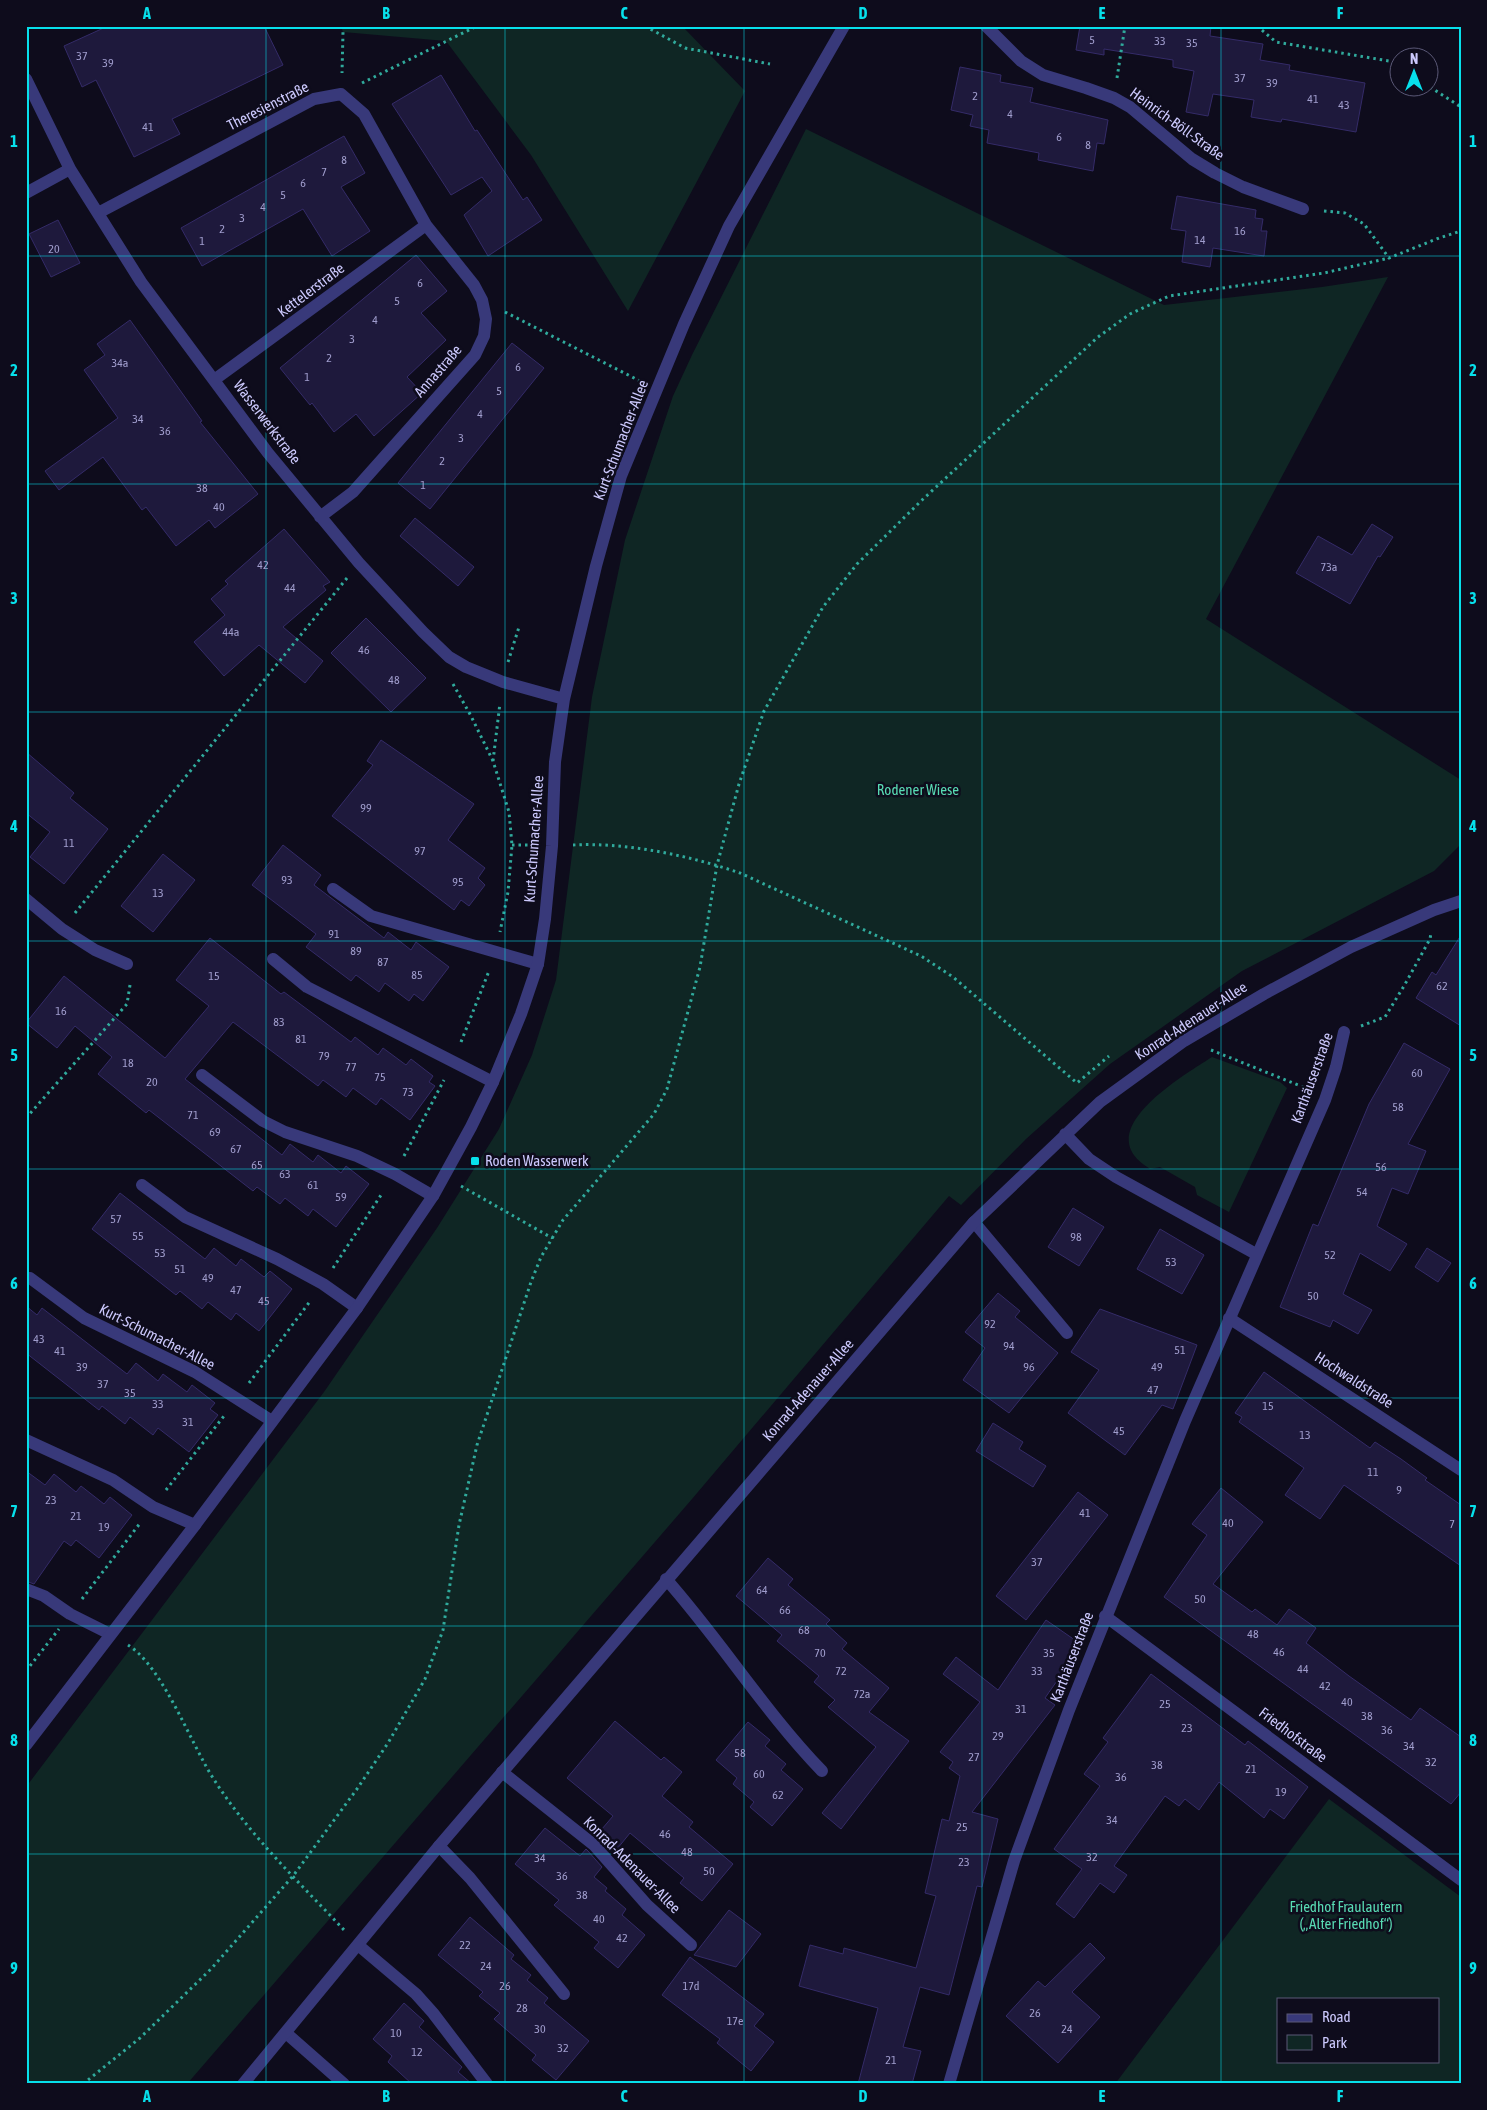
<svg xmlns="http://www.w3.org/2000/svg" width="1487" height="2110" font-family="'Asap Condensed',sans-serif">
  <rect width="100%" height="100%" fill="#0e0c1c"/>
  <path fill="#0f2624" fill-rule="evenodd" d="M341 26H682L745 91 628 311 531 155 446 41 343 32Z
    M806 129 1164 305 1322 287 1388 277 1206 619 1461 780V844L1434 871 1242 971 1110 1064 1026 1139 961 1205 949 1196 692 1499 187 2084H26V1787L324 1392 437 1228 499 1129 532 1055 556 980 592 697 625 540 673 396 692 355Z
    M1212 1057 1280 1082 1287 1088 1229 1212 1197 1195 1195 1187 1160 1167 1150 1169C1143 1164 1135 1159 1131 1150 1115 1115 1189 1072 1212 1057Z
    M1329 1799 1461 1897V2084H1115ZM1278 1999H1438V2061H1278Z"/>
  <path fill="#1e193c" stroke="#342b68" d="M108 26H264L283 65 172 119 180 134 134 157 96 80 82 87 64 46Z
    M1080 26H1211L1210 36 1263 44 1260 60 1290 65 1289 70 1365 83 1356 132 1282 119 1281 122 1251 117 1254 100 1213 94 1208 116 1186 112 1194 71 1173 67V60L1104 49V55L1076 50Z
    M960 67 1001 75 1000 82 1033 88 1030 102 1108 120 1104 144 1097 143 1093 171 1038 160 1039 153 987 143 989 130 970 126 973 115 951 110Z
    M441 75 475 131 477 130 523 200 527 197 542 220 488 256 464 215 492 191 482 177 451 195 392 104Z
    M344 136 365 173 341 187 370 231 332 256 303 209 202 266 181 228Z
    M1177 196 1256 210 1255 218 1263 219 1261 231H1267L1264 256 1213 248 1210 267 1182 262 1186 231 1171 229Z
    M58 220 80 263 51 277 29 234Z
    M416 255 447 291 421 313 446 340 407 377 422 393 374 436 356 414 334 432 312 403 310 405 280 368Z
    M130 320 202 421 200 422 258 494 215 528 209 520 176 546 146 507 142 510 103 457 59 490 45 471 118 418 84 370 105 355 97 344Z
    M512 343 544 368 430 509 398 483Z
    M415 518 474 567 458 586 400 536Z
    M1372 524 1393 537 1380 557 1378 556 1350 604 1296 573 1318 536 1352 555Z
    M284 529 330 582 323 586 326 590 283 627 323 661 305 683 259 645 224 676 194 642 225 615 211 599 228 584 225 581Z
    M366 618 426 678 391 712 331 653Z
    M381 740 474 804 448 840 485 868 478 878 485 885 469 906 461 900 454 910 332 816 373 765 367 761Z
    M26 752 74 793 70 798 108 829 64 884 30 857 50 832 26 813Z
    M283 845 321 875 314 885 384 938 388 932 411 950 416 942 449 967 423 1001 414 994 409 1001 385 983 379 992 356 975 351 981 306 947 316 934 252 885Z
    M163 854 195 880 153 932 121 906Z
    M1461 935V1026L1416 998 1432 972 1436 975Z
    M210 938 281 994 284 992 351 1042 355 1037 378 1055 383 1048 406 1065 411 1059 433 1076 429 1082 435 1086 410 1120 381 1098 376 1105 353 1088 346 1097 323 1080 318 1086 233 1022 185 1079 282 1155 290 1144 313 1162 318 1155 341 1173 346 1166 369 1184 336 1227 313 1209 308 1216 285 1198 280 1204 257 1187 253 1191 149 1110 146 1113 98 1074 112 1057 75 1026 57 1048 26 1023 64 976 165 1058 209 1006 176 980Z
    M1404 1043 1450 1069 1408 1144 1426 1151 1408 1194 1392 1188 1377 1226 1407 1244 1390 1271 1360 1253 1343 1294 1372 1310 1358 1334 1333 1320 1330 1327 1280 1307 1313 1224 1318 1226 1369 1104Z
    M120 1193 205 1259 214 1248 236 1266 241 1259 264 1277 270 1271 292 1289 259 1331 236 1313 231 1320 208 1302 202 1309 180 1291 176 1295 92 1229Z
    M1073 1208 1104 1227 1079 1266 1048 1247Z
    M1160 1229 1204 1255 1182 1294 1137 1269Z
    M1427 1248 1451 1263 1438 1282 1415 1267Z
    M998 1293 1020 1311 1015 1317 1058 1353 1009 1413 963 1380 985 1348 965 1332Z
    M26 1306 37 1315 42 1308 127 1374 136 1363 158 1381 163 1374 187 1392 192 1385 215 1403 210 1409 218 1415 189 1452 158 1428 153 1435 130 1417 125 1424 102 1406 99 1410 26 1353Z
    M1100 1309 1197 1345 1173 1409 1162 1405 1125 1455 1068 1413 1099 1370 1071 1352Z
    M1264 1372 1370 1448 1375 1442 1401 1459 1427 1478 1425 1480 1461 1505V1566L1344 1485 1320 1519 1285 1495 1304 1468 1239 1422 1242 1417 1235 1413Z
    M993 1423 1023 1442 1019 1449 1046 1466 1033 1487 976 1451Z
    M26 1471 45 1485 54 1474 76 1492 81 1486 104 1504 110 1497 132 1515 99 1558 76 1540 71 1546 64 1541 34 1584 26 1581Z
    M1221 1488 1263 1522 1213 1584 1252 1612 1255 1609 1277 1625 1289 1609 1316 1628 1306 1643 1349 1676 1411 1720 1420 1708 1461 1737V1792L1451 1804 1164 1597 1207 1535 1192 1524Z
    M1078 1492 1108 1515 1026 1620 996 1596Z
    M768 1558 793 1579 788 1585 830 1620 826 1624 847 1643 842 1649 889 1688 869 1712 909 1741 841 1829 822 1813 876 1747 828 1707 835 1700 814 1682 819 1676 777 1641 782 1635 736 1596Z
    M1046 1620 1082 1645 1045 1698 1055 1705 972 1812 998 1819 982 1887 977 1886 949 1995 920 1987 903 2047 921 2051 912 2084H858L878 2008 799 1986 810 1945 843 1954 844 1948 916 1968 936 1896 925 1893 942 1819 949 1821 960 1776 949 1768 953 1762 940 1752 980 1702 943 1674 956 1657 998 1690Z
    M1151 1674 1245 1745 1248 1741 1308 1787 1284 1819 1270 1809 1264 1818 1219 1782 1199 1810 1185 1799 1179 1806 1165 1796 1114 1866 1127 1875 1114 1893 1100 1883 1074 1918 1056 1904 1082 1869 1054 1849 1100 1786 1084 1774 1108 1742 1103 1738Z
    M615 1721 661 1760 664 1757 682 1772 662 1796 693 1822 689 1827 733 1864 702 1901 680 1883 684 1878 630 1833 613 1854 596 1836 613 1816 567 1778Z
    M748 1722 770 1740 765 1746 786 1764 781 1770 803 1789 772 1826 750 1807 754 1802 733 1784 737 1778 716 1760Z
    M545 1828 580 1856 586 1849 588 1851 602 1867 594 1877 607 1888 605 1891 626 1909 622 1915 645 1935 618 1968 594 1948 599 1942 554 1905 559 1900 515 1864Z
    M729 1910 761 1934 736 1967 694 1955Z
    M470 1917 514 1955 511 1959 531 1975 527 1980 548 1998 544 2003 589 2041 556 2080 532 2060 536 2055 494 2019 500 2013 479 1996 483 1992 438 1955Z
    M1090 1943 1105 1958 1072 1992 1100 2017 1058 2063 1006 2016 1038 1981 1045 1987Z
    M690 1957 764 2014 754 2026 774 2042 751 2071 717 2043 720 2039 662 1995Z
    M404 2003 424 2021 419 2027 462 2067 458 2072 472 2084H412L388 2062 392 2056 373 2039Z"/>
  <g fill="none" stroke-linecap="round" stroke-linejoin="round">
    <path stroke="#30aa9c" stroke-width="3" stroke-dasharray="2.5 4" stroke-linecap="butt" d="M341 26 343 32 342 73
      M645 26 685 48 770 64
      M1257 26 1276 42 1389 61 1400 68
      M1117 78 1125 26
      M362 83 477 26
      M1430 87 1461 107
      M1324 211 1345 213 1364 224 1389 258 1439 238 1461 231
      M505 312 640 381
      M508 662 519 627
      M453 684 471 716 493 761 509 812 512 845 508 892 500 932
      M493 761 500 703
      M512 845H532
      M573 845C626 842 691 856 740 873L921 956 953 977 1077 1083 1109 1056
      M75 913 347 578
      M1361 1026 1385 1017 1404 986 1430 939 1431 933
      M461 1042 489 971
      M1211 1050 1308 1089
      M26 1118 127 1004 130 985
      M404 1156 444 1080
      M461 1186 552 1238
      M333 1268 383 1192
      M249 1383 311 1300
      M166 1490 224 1416
      M82 1599 141 1522
      M128 1645C163 1667 190 1742 213 1778 249 1835 299 1882 345 1931
      M26 1671 59 1629
      M83 2084 140 2038 211 1969 293 1876 357 1789 388 1743 425 1679 443 1630 459 1525 477 1445 531 1282 541 1257 563 1220 654 1114 667 1089 700 967 717 865 739 784 764 711 823 607 857 564 921 501 1098 337 1130 314 1169 296 1324 273 1389 258"/>
    <path stroke="#38397a" stroke-width="12" d="M333 889 371 916 538 964
      M273 959 307 987 493 1082
      M202 1075 263 1121 285 1132 357 1156 395 1174 433 1196
      M142 1185 185 1217 277 1259 323 1284 357 1308
      M974 1222 1067 1333
      M30 1278 84 1318 195 1372 272 1421
      M26 1440 113 1480 153 1507 195 1525
      M666 1579C721 1641 765 1712 822 1771
      M26 1589 44 1596 70 1614 110 1634
      M502 1772 594 1845 647 1905 691 1945
      M439 1846 470 1878 564 1994
      M358 1945 416 1994 433 2013 487 2084
      M286 2033 344 2084"/>
    <path stroke="#38397a" stroke-width="12" d="M986 26 1021 61 1043 75 1086 88 1114 98 1130 107 1192 159 1215 173 1243 187 1303 209
      M26 79 70 169 141 282 268 453 359 563 423 632 449 657 466 667 503 682 564 699
      M26 193 70 169
      M98 213 314 99 341 94 364 114 426 225 474 285 482 300 486 319 484 336 475 355 353 492 320 517
      M214 380 426 225
      M26 899 62 929 95 950 127 964
      M1065 1134 1089 1159 1116 1177 1256 1254
      M1229 1318 1461 1470
      M1105 1616 1461 1880
      M26 1745 195 1525 357 1308 433 1196 471 1127 493 1082 521 1014 538 964 545 919 552 846 555 762 564 699 596 566 621 476 684 324 729 226 844 26
      M243 2084 439 1846 974 1222 1100 1102 1184 1041 1264 994 1351 947 1434 910 1461 901
      M949 2084 1014 1861 1069 1710 1185 1421 1325 1100 1336 1067 1344 1032"/>
  </g>
  <path fill="none" stroke="#07e0eb" stroke-width="1" stroke-opacity="0.55" d="M266 26V2084M505 26V2084M744 26V2084M982 26V2084M1221 26V2084M26 256H1461M26 484H1461M26 712H1461M26 941H1461M26 1169H1461M26 1398H1461M26 1626H1461M26 1854H1461"/>
  <rect fill="#07e0eb" stroke="#0e0c1c" stroke-width="2" x="470" y="1156" width="10" height="10" rx="2.5"/>
  <g text-anchor="middle" stroke-width="5" stroke-linejoin="round" paint-order="stroke">
    <g font-size="12" fill="#a09dcd">
      <text x="1092" y="44">5</text>
      <text x="1160" y="45">33</text>
      <text x="1192" y="47">35</text>
      <text x="82" y="60">37</text>
      <text x="108" y="67">39</text>
      <text x="1240" y="82">37</text>
      <text x="1272" y="87">39</text>
      <text x="975" y="100">2</text>
      <text x="1313" y="103">41</text>
      <text x="1344" y="109">43</text>
      <text x="1010" y="118">4</text>
      <text x="148" y="131">41</text>
      <text x="1059" y="141">6</text>
      <text x="1088" y="149">8</text>
      <text x="344" y="164">8</text>
      <text x="324" y="176">7</text>
      <text x="303" y="187">6</text>
      <text x="283" y="199">5</text>
      <text x="263" y="211">4</text>
      <text x="242" y="222">3</text>
      <text x="222" y="233">2</text>
      <text x="1240" y="235">16</text>
      <text x="1200" y="244">14</text>
      <text x="202" y="245">1</text>
      <text x="54" y="253">20</text>
      <text x="420" y="287">6</text>
      <text x="397" y="305">5</text>
      <text x="375" y="324">4</text>
      <text x="352" y="343">3</text>
      <text x="329" y="362">2</text>
      <text x="120" y="367">34a</text>
      <text x="518" y="371">6</text>
      <text x="307" y="381">1</text>
      <text x="499" y="395">5</text>
      <text x="480" y="418">4</text>
      <text x="138" y="423">34</text>
      <text x="165" y="435">36</text>
      <text x="461" y="442">3</text>
      <text x="442" y="465">2</text>
      <text x="423" y="489">1</text>
      <text x="202" y="492">38</text>
      <text x="219" y="511">40</text>
      <text x="263" y="569">42</text>
      <text x="1329" y="571">73a</text>
      <text x="290" y="592">44</text>
      <text x="231" y="636">44a</text>
      <text x="364" y="654">46</text>
      <text x="394" y="684">48</text>
      <text x="366" y="812">99</text>
      <text x="69" y="847">11</text>
      <text x="420" y="855">97</text>
      <text x="287" y="884">93</text>
      <text x="458" y="886">95</text>
      <text x="158" y="897">13</text>
      <text x="334" y="938">91</text>
      <text x="356" y="955">89</text>
      <text x="383" y="966">87</text>
      <text x="417" y="979">85</text>
      <text x="214" y="980">15</text>
      <text x="1442" y="990">62</text>
      <text x="61" y="1015">16</text>
      <text x="279" y="1026">83</text>
      <text x="301" y="1043">81</text>
      <text x="324" y="1060">79</text>
      <text x="128" y="1067">18</text>
      <text x="351" y="1071">77</text>
      <text x="1417" y="1077">60</text>
      <text x="380" y="1081">75</text>
      <text x="152" y="1086">20</text>
      <text x="408" y="1096">73</text>
      <text x="1398" y="1111">58</text>
      <text x="193" y="1119">71</text>
      <text x="215" y="1136">69</text>
      <text x="236" y="1153">67</text>
      <text x="257" y="1169">65</text>
      <text x="1381" y="1171">56</text>
      <text x="285" y="1178">63</text>
      <text x="313" y="1189">61</text>
      <text x="1362" y="1196">54</text>
      <text x="341" y="1201">59</text>
      <text x="116" y="1223">57</text>
      <text x="138" y="1240">55</text>
      <text x="1076" y="1241">98</text>
      <text x="160" y="1257">53</text>
      <text x="1330" y="1259">52</text>
      <text x="1171" y="1266">53</text>
      <text x="180" y="1273">51</text>
      <text x="208" y="1282">49</text>
      <text x="236" y="1294">47</text>
      <text x="1313" y="1300">50</text>
      <text x="264" y="1305">45</text>
      <text x="990" y="1328">92</text>
      <text x="39" y="1343">43</text>
      <text x="1009" y="1350">94</text>
      <text x="1180" y="1354">51</text>
      <text x="60" y="1355">41</text>
      <text x="82" y="1371">39</text>
      <text x="1029" y="1371">96</text>
      <text x="1157" y="1371">49</text>
      <text x="103" y="1388">37</text>
      <text x="1153" y="1394">47</text>
      <text x="130" y="1397">35</text>
      <text x="158" y="1408">33</text>
      <text x="1268" y="1410">15</text>
      <text x="188" y="1426">31</text>
      <text x="1119" y="1435">45</text>
      <text x="1305" y="1439">13</text>
      <text x="1373" y="1476">11</text>
      <text x="1399" y="1494">9</text>
      <text x="51" y="1504">23</text>
      <text x="1085" y="1517">41</text>
      <text x="76" y="1520">21</text>
      <text x="1228" y="1527">40</text>
      <text x="1452" y="1528">7</text>
      <text x="104" y="1531">19</text>
      <text x="1037" y="1566">37</text>
      <text x="762" y="1594">64</text>
      <text x="1200" y="1603">50</text>
      <text x="785" y="1614">66</text>
      <text x="804" y="1634">68</text>
      <text x="1253" y="1638">48</text>
      <text x="1279" y="1656">46</text>
      <text x="820" y="1657">70</text>
      <text x="1049" y="1657">35</text>
      <text x="1303" y="1673">44</text>
      <text x="841" y="1675">72</text>
      <text x="1037" y="1675">33</text>
      <text x="1325" y="1690">42</text>
      <text x="862" y="1698">72a</text>
      <text x="1347" y="1706">40</text>
      <text x="1165" y="1708">25</text>
      <text x="1021" y="1713">31</text>
      <text x="1367" y="1720">38</text>
      <text x="1187" y="1732">23</text>
      <text x="1387" y="1734">36</text>
      <text x="998" y="1740">29</text>
      <text x="1409" y="1750">34</text>
      <text x="740" y="1757">58</text>
      <text x="974" y="1761">27</text>
      <text x="1431" y="1766">32</text>
      <text x="1157" y="1769">38</text>
      <text x="1251" y="1773">21</text>
      <text x="759" y="1778">60</text>
      <text x="1121" y="1781">36</text>
      <text x="1281" y="1796">19</text>
      <text x="778" y="1799">62</text>
      <text x="1112" y="1824">34</text>
      <text x="962" y="1831">25</text>
      <text x="665" y="1838">46</text>
      <text x="687" y="1856">48</text>
      <text x="1092" y="1861">32</text>
      <text x="540" y="1862">34</text>
      <text x="964" y="1866">23</text>
      <text x="709" y="1875">50</text>
      <text x="562" y="1880">36</text>
      <text x="582" y="1899">38</text>
      <text x="599" y="1923">40</text>
      <text x="622" y="1942">42</text>
      <text x="465" y="1949">22</text>
      <text x="486" y="1970">24</text>
      <text x="505" y="1990">26</text>
      <text x="691" y="1990">17d</text>
      <text x="522" y="2012">28</text>
      <text x="1035" y="2017">26</text>
      <text x="735" y="2025">17e</text>
      <text x="540" y="2033">30</text>
      <text x="1067" y="2033">24</text>
      <text x="396" y="2037">10</text>
      <text x="563" y="2052">32</text>
      <text x="417" y="2056">12</text>
      <text x="891" y="2064">21</text>
    </g>
    <g font-size="15" fill="#ccc9fd" stroke="#0e0c1c">
      <text transform="translate(268 106) rotate(-27)" y="5">Theresienstraße</text>
      <text transform="translate(1177 124) rotate(36)" y="5">Heinrich-Böll-Straße</text>
      <text transform="translate(311 290) rotate(-37)" y="5">Kettelerstraße</text>
      <text transform="translate(438 371) rotate(-49)" y="5">Annastraße</text>
      <text transform="translate(267 422) rotate(53)" y="5">Wasserwerkstraße</text>
      <text transform="translate(621 440) rotate(-69)" y="5">Kurt-Schumacher-Allee</text>
      <text transform="translate(534 839) rotate(-86)" y="5">Kurt-Schumacher-Allee</text>
      <text transform="translate(1191 1021) rotate(-33)" y="5">Konrad-Adenauer-Allee</text>
      <text transform="translate(1312 1078) rotate(-70)" y="5">Karthäuserstraße</text>
      <text transform="translate(157 1337) rotate(27)" y="5">Kurt-Schumacher-Allee</text>
      <text transform="translate(1354 1380) rotate(33)" y="5">Hochwaldstraße</text>
      <text transform="translate(808 1390) rotate(-49)" y="5">Konrad-Adenauer-Allee</text>
      <text transform="translate(1072 1657) rotate(-69)" y="5">Karthäuserstraße</text>
      <text transform="translate(1293 1735) rotate(37)" y="5">Friedhofstraße</text>
      <text transform="translate(632 1865) rotate(45)" y="5">Konrad-Adenauer-Allee</text>
    </g>
    <g font-size="15" fill="#58dab3" stroke="#0e0c1c">
      <text x="918" y="795">Rodener Wiese</text>
      <text x="1346" y="1912">Friedhof Fraulautern<tspan x="1346" dy="17">(„Alter Friedhof“)</tspan></text>
    </g>
    <g font-size="15" fill="#ccc9fd" stroke="#0e0c1c" text-anchor="start">
      <text x="485" y="1166">Roden Wasserwerk</text>
    </g>
  </g>
  <rect width="1487" height="2110" fill="none" stroke="#0e0c1c" stroke-width="55"/>
  <rect x="1277" y="1998" width="162" height="65" fill="#0e0c1c" stroke="#5a5876"/>
  <rect x="1287" y="2014" width="25" height="8" fill="#38397a" stroke="#5a5876"/>
  <text x="1322" y="2022" font-size="15" fill="#ccc9fd">Road</text>
  <rect x="1287" y="2035" width="25" height="15" fill="#0f2624" stroke="#5a5876"/>
  <text x="1322" y="2048" font-size="15" fill="#ccc9fd">Park</text>
  <g transform="translate(1414 72)"><circle r="24" fill="#0e0c1c" stroke="#5a5876"/>
  <path d="M0-4L9 19L0 12L-9 19Z" fill="#07e0eb"/>
  <text y="-8" font-size="14" font-weight="bold" text-anchor="middle" fill="#ccc9fd">N</text>
  </g>
  <rect x="28" y="28" width="1432" height="2054" fill="none" stroke="#07e0eb" stroke-width="2"/>
  <g font-size="16" text-anchor="middle" font-weight="bold" fill="#07e0eb">
    <text x="147" y="19">A</text>
    <text x="386" y="19">B</text>
    <text x="624" y="19">C</text>
    <text x="863" y="19">D</text>
    <text x="1102" y="19">E</text>
    <text x="1340" y="19">F</text>
    <text x="14" y="147">1</text>
    <text x="1473" y="147">1</text>
    <text x="14" y="376">2</text>
    <text x="1473" y="376">2</text>
    <text x="14" y="604">3</text>
    <text x="1473" y="604">3</text>
    <text x="14" y="832">4</text>
    <text x="1473" y="832">4</text>
    <text x="14" y="1061">5</text>
    <text x="1473" y="1061">5</text>
    <text x="14" y="1289">6</text>
    <text x="1473" y="1289">6</text>
    <text x="14" y="1517">7</text>
    <text x="1473" y="1517">7</text>
    <text x="14" y="1746">8</text>
    <text x="1473" y="1746">8</text>
    <text x="14" y="1974">9</text>
    <text x="1473" y="1974">9</text>
    <text x="147" y="2102">A</text>
    <text x="386" y="2102">B</text>
    <text x="624" y="2102">C</text>
    <text x="863" y="2102">D</text>
    <text x="1102" y="2102">E</text>
    <text x="1340" y="2102">F</text>
  </g>
</svg>
